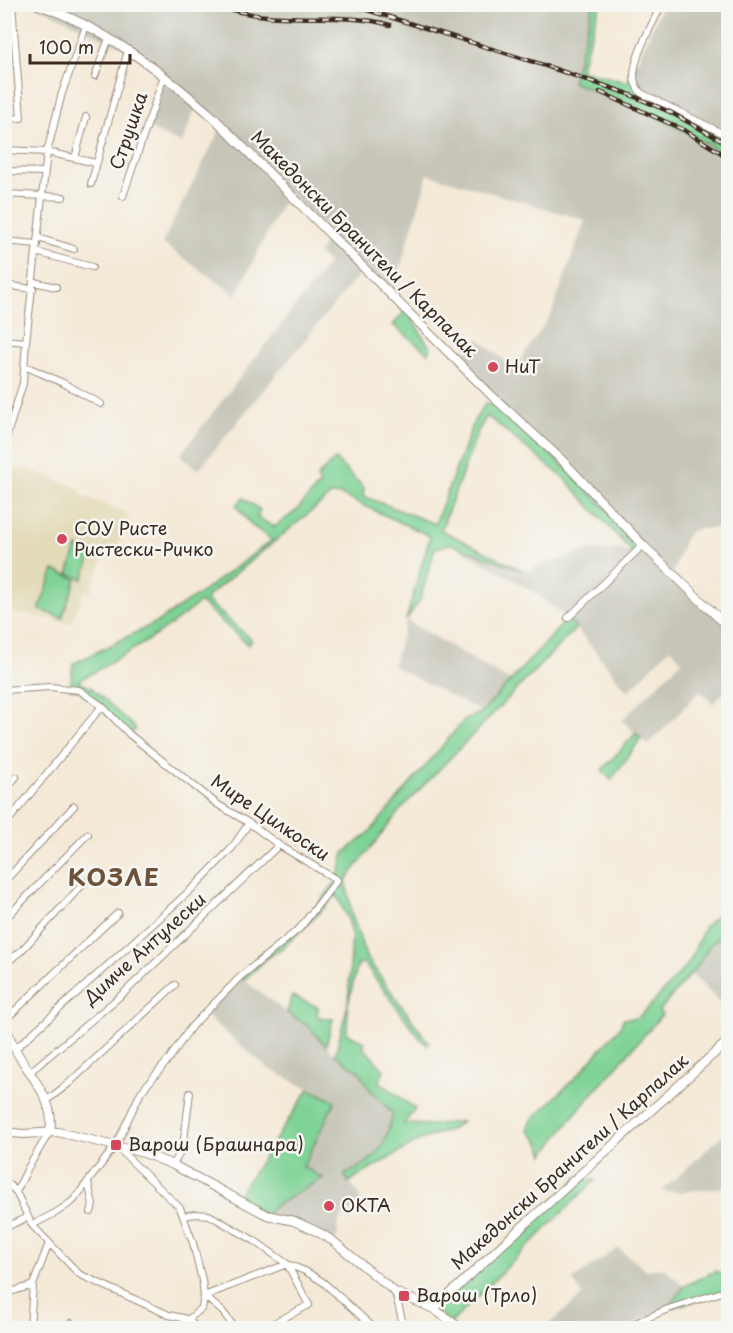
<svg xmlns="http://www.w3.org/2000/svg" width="733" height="1333" font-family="'Playpen Sans',sans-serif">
  <rect width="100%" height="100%" fill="#f6f6f2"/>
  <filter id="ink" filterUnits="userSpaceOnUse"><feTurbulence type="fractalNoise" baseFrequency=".0167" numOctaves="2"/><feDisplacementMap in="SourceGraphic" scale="12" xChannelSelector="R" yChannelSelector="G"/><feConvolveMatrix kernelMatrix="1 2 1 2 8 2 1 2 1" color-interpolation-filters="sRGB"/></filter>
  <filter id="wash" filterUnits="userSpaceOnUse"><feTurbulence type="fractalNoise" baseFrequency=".008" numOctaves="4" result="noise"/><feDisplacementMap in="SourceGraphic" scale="24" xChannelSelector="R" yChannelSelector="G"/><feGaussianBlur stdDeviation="1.35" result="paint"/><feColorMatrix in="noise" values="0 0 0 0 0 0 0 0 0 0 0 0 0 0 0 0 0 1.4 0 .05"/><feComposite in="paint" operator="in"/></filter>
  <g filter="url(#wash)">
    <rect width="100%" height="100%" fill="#f4e9d7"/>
    <path fill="#e3dbba" d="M4 466 9 468 10 466 21 470 23 466 81 490 80 495 129 514 114 557 105 554 90 593 84 591 71 624 35 615 5 613Z"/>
    <path fill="#c6c5b8" d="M35 5H593L572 82 657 117 711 145 728 157V508L723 521 717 528 697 529 690 532 685 538 673 573 728 627V688L713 704 700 691 648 745 622 720 682 661 670 648 628 692 568 618 529 589 451 544 524 571 587 550H618L633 553 642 545 460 364 461 354 479 339 514 369 551 315 585 220 428 174 392 296 364 268 198 470 180 455 329 263 318 253 330 233 288 192 236 295 162 243 222 126 197 103 182 144 146 127 164 76 128 50Z
      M662 5H728V136L641 93 637 87 636 64Z
      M406 620 510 681 482 712 393 666Z
      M728 929V1010L691 974 709 946Z
      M240 977 287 1013 307 1025 339 1059 346 1061 360 1072 368 1087 393 1114 386 1139 375 1158 344 1175 359 1194 361 1204 343 1215 337 1225 338 1237 333 1241 318 1232 267 1215 273 1207 322 1178 302 1167 334 1101 269 1069 204 1014Z
      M728 1130V1187L680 1192 662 1191Z
      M618 1248 646 1270 664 1268 684 1286 668 1309 624 1328H544L583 1295 572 1280Z"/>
    <path fill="#7fd396" stroke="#5d7e5a" stroke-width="1.5" d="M593 5H600L580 70 627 82 636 64 634 76 641 93 728 136V157C680 125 626 102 572 82Z
      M406 310 431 349 428 353 393 325Z
      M486 403 500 404 643 545 633 553 565 479 487 416 478 431 441 530 524 571 451 544 435 548 420 600 406 620 430 536 341 495H331L208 596 206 600 252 640 248 645 200 602C163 634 121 657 78 681L92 688 136 729 130 735 79 690 70 689 73 664 157 622 198 595 272 540 252 526 236 506 243 498 260 510 257 517 274 527 296 511 320 484 317 477 335 459 364 488 363 496 435 524 474 421Z
      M77 547 92 553 83 579 68 574Z
      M54 570 76 579 62 618 39 609Z
      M568 618 576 628 401 809 346 880 352 915 366 957 429 1043 427 1045 419 1037 364 963 358 964 348 1004 347 1034 365 1042 363 1047 384 1070 379 1081 415 1109 404 1124 434 1125 463 1121 452 1129 420 1140 349 1182 344 1175C378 1159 383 1151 393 1114L368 1087 360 1072 335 1055 348 1004 352 935 349 922 337 895 285 946 265 960 244 980 240 977 300 928 337 880 344 853 368 834 465 719 482 712Z
      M636 733 641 738 611 780 602 770Z
      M728 906V929L709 946 699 964 659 1011 662 1015 574 1115 544 1155 540 1143 528 1129 532 1120 579 1074 621 1026 623 1019 637 1018 648 1008 689 963 705 926Z
      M292 996 318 1007 317 1017 333 1019 326 1046 307 1025 287 1013Z
      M309 1089 335 1101 303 1167 323 1178 273 1207 267 1215 235 1200Z
      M577 1178 595 1180 451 1323 434 1309Z
      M715 1271 722 1274 728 1272V1290L668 1309 684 1286Z"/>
  </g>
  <g filter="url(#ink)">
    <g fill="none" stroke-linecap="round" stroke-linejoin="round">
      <defs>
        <path id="street" d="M662 4C653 23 634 55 634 76 634 82 637 88 641 93L728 136
          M95 76 109 38
          M4 119 21 118 12 4
          M4 150 47 152 96 163
          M75 158 86 117
          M4 171 44 172
          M91 184 128 50
          M4 194 63 197
          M123 196 164 76
          M38 238 74 249
          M4 241 37 244
          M36 252 92 267
          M34 282 56 287
          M4 285 33 289
          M4 340 26 342
          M25 366 63 383 101 404
          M4 445 23 383 26 342 47 152 62 93 86 26
          M568 618 643 545
          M4 690 50 687 79 690 102 706 130 735 217 804 249 823 279 845 337 880 300 928 240 977 191 1027 169 1059 141 1092 116 1145 73 1201 57 1212 32 1225
          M4 792 16 777
          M4 826 102 706
          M4 882 74 806
          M4 920 88 834
          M4 965 21 951 85 882
          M4 1021 118 913
          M15 1049 195 886 232 848 249 823
          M30 1072 125 992 279 845
          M46 1101 68 1084 175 985
          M116 1146 180 1208 193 1243 202 1280 204 1296 202 1308 178 1328
          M173 1165 183 1147 190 1093
          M4 1179 16 1192 32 1225 79 1274 169 1315 187 1319 197 1328
          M88 1182 93 1205 91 1212
          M16 1192 28 1168 50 1131
          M183 1216 196 1214 209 1215 255 1241 287 1264 305 1271 323 1282 374 1328
          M4 1228 28 1217
          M395 1292 404 1328
          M4 1294 33 1285 49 1243
          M30 1328 33 1285
          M63 1328 71 1323
          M235 1328 222 1311 204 1296 287 1264 309 1305 264 1328
          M624 1328 668 1309 719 1293"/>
        <path id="secondary" d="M35 4C103 26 159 70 212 116L491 395 563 461 643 545 728 627
          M4 1023C8 1032 11 1041 15 1049 29 1075 56 1100 50 1131
          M4 1132 23 1134 58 1132 144 1153 173 1165 267 1215 294 1221 318 1232 333 1241 395 1292 434 1309 460 1328
          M434 1309 502 1245 728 1041"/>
      </defs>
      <use href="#street" stroke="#988a7a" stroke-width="8"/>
      <use href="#secondary" stroke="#988a7a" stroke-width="10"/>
      <use href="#street" stroke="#fff" stroke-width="6"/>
      <use href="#secondary" stroke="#fff" stroke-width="8"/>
      <defs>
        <path id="rail" d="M212 4C236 12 260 17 284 17 320 19 355 15 390 25
          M348 4 537 63 626 93 670 112 728 144
          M600 92 684 130 728 157"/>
      </defs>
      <use href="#rail" stroke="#3b2a1e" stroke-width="4.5"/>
      <use href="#rail" stroke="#f6f6f2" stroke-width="2" stroke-dasharray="7" stroke-linecap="butt"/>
    </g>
  </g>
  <g fill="#d1495b" stroke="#f6f6f2" stroke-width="2">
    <circle cx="493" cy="367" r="6"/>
    <circle cx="62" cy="539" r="6"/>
    <rect x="110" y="1139" width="12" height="12" rx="3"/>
    <circle cx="329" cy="1206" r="6"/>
    <rect x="398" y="1290" width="12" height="12" rx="3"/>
  </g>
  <g text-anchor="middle" stroke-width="5" stroke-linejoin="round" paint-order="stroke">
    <g font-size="18" fill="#3b2a1e" stroke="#f6f6f2">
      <text transform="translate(129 131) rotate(-71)" y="6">Струшка</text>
      <text transform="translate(364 244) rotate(45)" y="6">Македонски Бранители / Карпалак</text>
      <text transform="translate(270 818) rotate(34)" y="6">Мире Цилкоски</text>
      <text transform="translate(145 949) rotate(-42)" y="6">Димче Антулески</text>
      <text transform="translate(570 1162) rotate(-42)" y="6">Македонски Бранители / Карпалак</text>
    </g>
    <g font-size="18" fill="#3b2a1e" stroke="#f6f6f2" text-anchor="start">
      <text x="505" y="373">НиТ</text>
      <text x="74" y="535">СОУ Ристе<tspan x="74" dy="21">Ристески-Ричко</tspan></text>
      <text x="128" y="1151">Варош (Брашнара)</text>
      <text x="341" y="1212">ОКТА</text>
      <text x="416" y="1302">Варош (Трло)</text>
    </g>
    <g font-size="24" font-weight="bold" letter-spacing="1.5" fill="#6c523a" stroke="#f6f6f2">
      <text x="114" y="886">КОЗЛЕ</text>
    </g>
  </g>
  <rect width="733" height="1333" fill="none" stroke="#f6f6f2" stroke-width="24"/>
  <path d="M30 54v9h100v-9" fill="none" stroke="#3b2a1e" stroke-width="3"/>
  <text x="39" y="54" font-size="18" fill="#3b2a1e" stroke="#f6f6f2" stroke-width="4.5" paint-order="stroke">100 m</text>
</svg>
